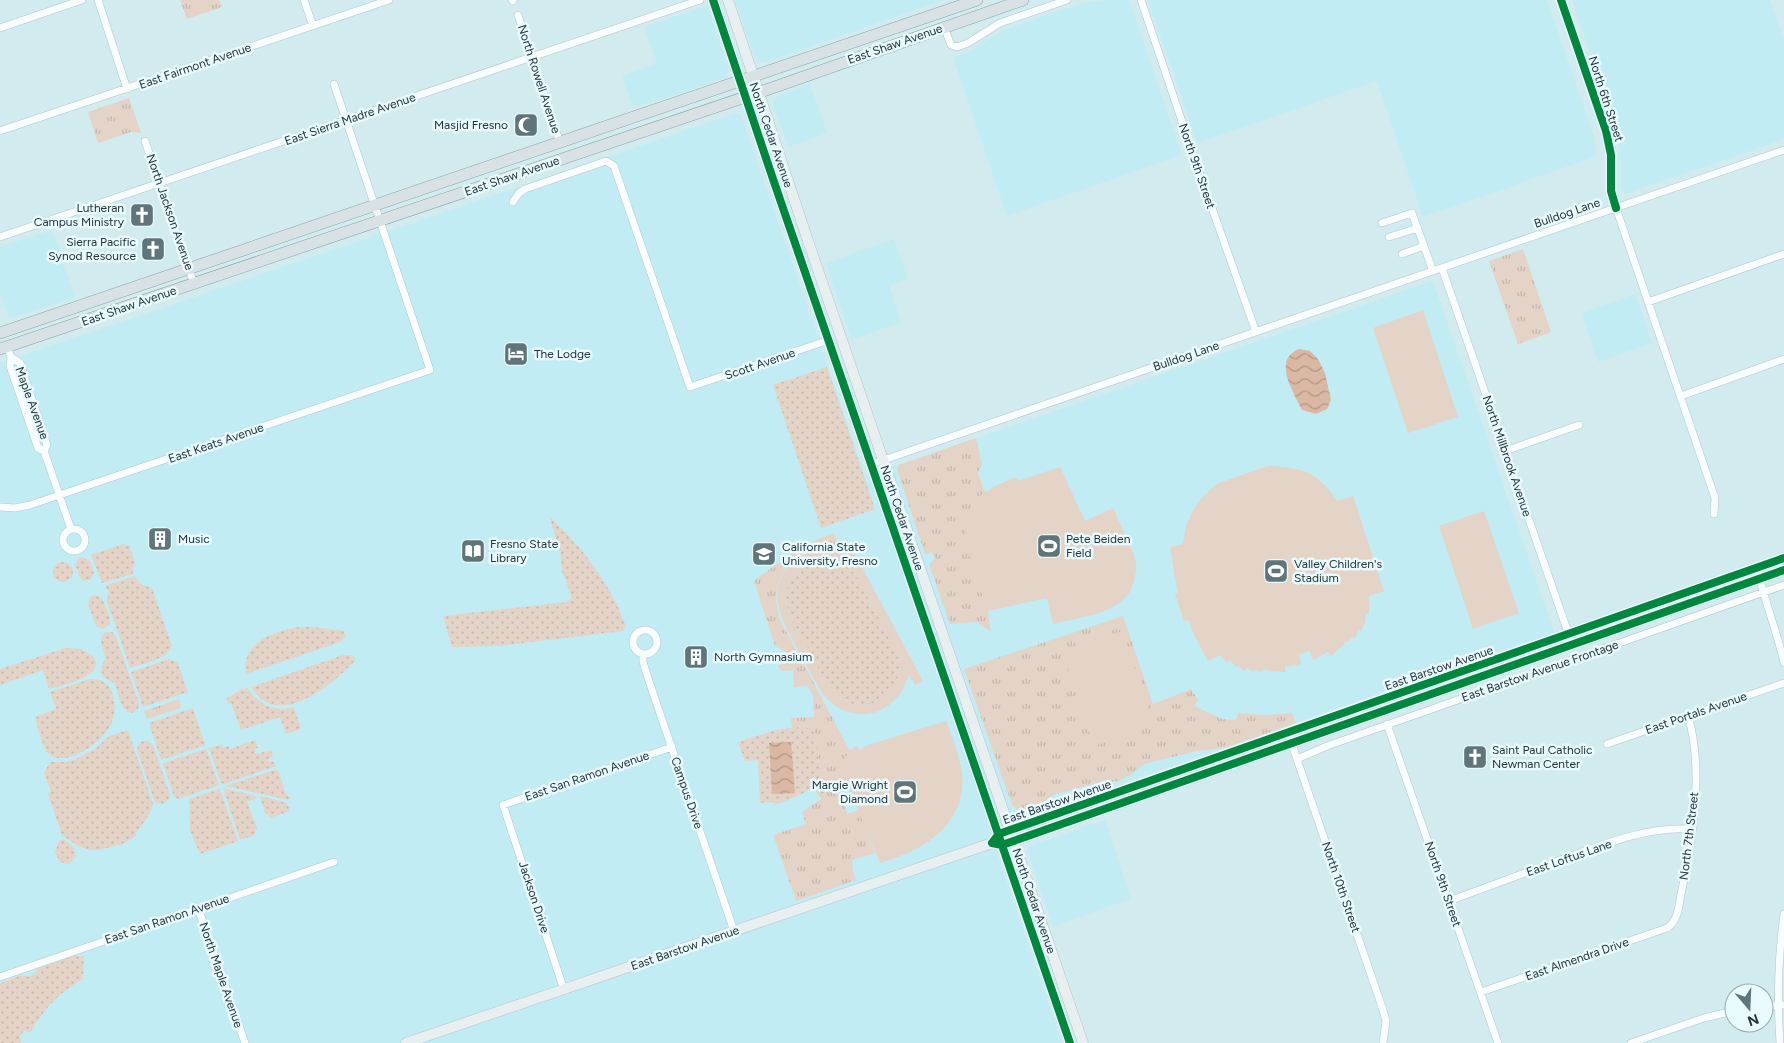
<svg xmlns="http://www.w3.org/2000/svg" width="1784" height="1043" font-family="Figtree,sans-serif">
  <defs>
    <pattern id="grass-tufts" width="24" height="20" patternUnits="userSpaceOnUse" patternTransform="scale(1.25)"><rect width="24" height="20" fill="#e4d3c7"/><path d="M3 7l-1-3M5 7V3M7 7l1-3M15 17l-1-3M17 17v-4M19 17l1-3" fill="none" stroke="#c3b6ac"/></pattern>
    <pattern id="park-dots" width="8" height="8" patternUnits="userSpaceOnUse" patternTransform="scale(1.25)"><rect width="8" height="8" fill="#e4d3c7"/><path d="M2 2h.1M6 6h.1" fill="none" stroke="#c3b6ac" stroke-width="1.8" stroke-linecap="round"/></pattern>
    <pattern id="water-waves" width="16" height="10" patternUnits="userSpaceOnUse" patternTransform="scale(1.25)"><rect width="16" height="10" fill="#dbb8a3"/><path d="M0 5q4-4 8 0t8 0" fill="none" stroke="#b19686"/></pattern>
  </defs>
  <rect width="100%" height="100%" fill="#d1ebef"/>
  <path fill="#c2ecf4" d="M734 0H943L763 63 756 59Z
    M1107 0H1129L1182 155 1007 216 953 57 968 52 1004 30 1082 3Z
    M1148 0H1547L1593 134 1597 156 1423 217 1377 81 1197 143Z
    M1572 0H1770L1784 41V139L1624 194 1621 186V164L1618 135Z
    M707 6 729 70 727 77 669 97 633 107 622 76 657 63 644 27Z
    M810 84 827 133 788 147 773 104 776 97Z
    M737 113 741 115 866 476 1433 281 1554 632 989 830 1062 1043H0V363Z
    M52 230 75 297 11 318 8 316 0 293V247Z
    M894 239 908 279 889 285 901 322 852 340 826 263Z
    M1635 294 1652 343 1598 362 1582 313Z
    M1105 820 1131 899 1053 926 1027 850 1029 846Z"/>
  <path fill="url(#grass-tufts)" d="M180 0H219L222 7 187 19Z
    M129 98 141 133 131 132 98 143 88 112Z
    M1523 249 1551 332 1518 344 1489 261Z
    M976 438 982 464 978 473 985 493 976 500 967 541 988 611 991 632 976 622 950 624 929 564 935 559 932 552 925 554 897 469 899 465Z
    M834 533 838 544C828 547 816 548 807 552 778 567 772 588 779 618L850 751C834 773 841 790 847 814L859 810 875 853 852 860 853 872 856 880 796 901 773 835 806 824 802 812 821 799 819 795 825 792 814 729 792 728 791 718 814 717 813 695 807 686 794 687 793 670 782 671 777 666 792 660 790 654 775 646 754 581C780 562 803 543 834 533Z
    M1123 616 1153 704 1191 689 1198 700 1195 706 1222 719 1236 720 1238 713 1267 715 1292 713 1296 723 1225 748 1197 751 1144 764 1129 776 1118 781 1096 783 1053 795 1036 809 1026 813 1019 811 1012 805 964 669Z
    M179 699 181 708 147 719 144 711Z"/>
  <path fill="url(#park-dots)" d="M827 367 875 509 821 528 773 385Z
    M549 516C583 548 610 583 626 626L623 631 497 646 452 647 443 616 567 602 572 598 562 571 560 551Z
    M123 544 129 546 135 562 133 567V574L102 583 91 555Z
    M79 558H85L90 561 94 573 90 580 84 581 80 578 75 565Z
    M818 560C833 559 845 563 856 575L898 655C901 669 899 683 889 694 882 700 874 704 865 705 833 708 821 673 809 650 802 637 792 624 788 609 781 586 796 566 818 560Z
    M53 572a10 10 0 1 1 20 0a10 10 0 1 1-20 0Z
    M134 576 142 585 152 588 172 646C166 661 143 663 130 668L107 601 109 592 105 586Z
    M95 595 102 598 110 618V624L103 629 96 626 88 605 90 597Z
    M299 627H313L344 631 346 637 340 642 246 674C241 642 274 631 299 627Z
    M106 632H112L116 637 139 703 138 709 132 713C120 711 118 693 115 683 100 679 98 670 106 658 103 649 96 638 106 632Z
    M66 648 81 649 93 656C108 676 62 685 49 689L43 670 0 685V669Z
    M343 655H353L355 660 352 664C329 687 277 730 251 687Z
    M169 659 178 663 188 692 143 707 131 672Z
    M90 679C116 677 120 710 109 728 100 741 88 750 73 756 64 759 56 760 48 753 42 747 38 726 35 717L56 709 50 692Z
    M247 688C259 704 274 713 294 707L301 728 298 730 286 734 280 717 241 730 231 703H228L226 699 240 690Z
    M193 708 205 745 161 760 149 723Z
    M801 727 814 729 825 792 819 795 813 787 798 796 775 805 774 802 760 803 758 760 745 761 738 742 776 730Z
    M128 730 153 804C150 815 144 823 136 832V836L122 844 98 850H89L78 846 62 835 48 794 51 792 44 773 50 762H66L74 760 95 749 109 736Z
    M255 740 258 748 255 749V753L257 754 271 750 273 756 268 759 269 762H274L276 766 224 784 221 783 209 748 222 744 223 748 229 746 230 749Z
    M143 741H148L153 745 170 795C168 804 160 807 154 800L137 749 139 744Z
    M206 749 219 785 179 799 174 797 163 763Z
    M275 770H278L285 792 291 799 289 800 225 786Z
    M223 788 255 796 257 798 247 802 257 828 255 830V835L240 840Z
    M218 789H220L238 841 200 854 190 831 189 799Z
    M260 796 287 803 290 811 270 818 268 814H265Z
    M63 839C70 844 76 848 76 857L69 864 60 862 55 852 59 841Z
    M76 955 79 957 84 955 83 979C60 991 43 1010 30 1033L24 1030 20 1037 21 1043H0V984C6 981 14 977 20 976 28 976 33 979 37 969Z"/>
  <path fill="#e4d3c7" fill-rule="evenodd" d="M1423 310 1458 417 1408 433 1373 328Z
    M1268 466C1300 467 1319 472 1337 501L1353 496 1384 591 1369 596V614H1366L1365 623 1361 631 1358 630 1355 638 1352 637 1348 642 1346 641 1342 647 1331 656 1328 652 1313 660 1310 651 1299 654 1301 664 1285 667V672L1270 671 1263 669 1262 672 1255 670 1254 672 1247 668 1244 671 1238 666 1236 667 1230 660 1227 663 1220 655 1208 661C1201 647 1193 635 1188 620L1184 621 1175 594 1178 592C1174 577 1173 563 1170 547L1183 544 1186 526 1193 510 1204 495 1219 483Z
    M1060 467 1085 521 1113 508C1120 525 1129 541 1135 558 1137 565 1136 574 1134 581 1127 614 1080 617 1053 624L1047 598 988 611C979 585 955 531 971 507 981 491 999 484 1016 477L1018 481Z
    M1484 511 1519 613 1473 629 1439 526Z
    M847 539 923 681 915 685 909 674C898 716 853 728 824 696 815 682 807 667 799 652 783 622 760 586 797 559 812 549 829 549 845 555L839 543ZM818 560C833 559 845 563 856 575L898 655C901 669 899 683 889 694 882 700 874 704 865 705 833 708 821 673 809 650 802 637 792 624 788 609 781 586 796 566 818 560Z
    M1122 631 1154 725 1094 746 1062 652Z
    M946 721C952 736 958 752 961 768 969 803 946 834 916 849 905 855 892 859 880 863L846 781 839 782C840 767 844 755 856 745L860 750 868 745Z"/>
  <path fill="url(#water-waves)" d="M1299 349 1310 351 1318 359 1325 373 1331 400 1327 409 1316 414 1302 410C1293 391 1272 360 1299 349Z
    M791 742 795 793 772 794 769 743Z"/>
  <g fill="none" stroke-linecap="round" stroke-linejoin="round">
    <defs>
      <path id="street" d="M98 0 127 89
        M304 0 313 26
        M512 0 513 1
        M1141 0 1196 163 1256 332
        M1561 0 1606 131 1610 148V183L1613 199 1715 498 1714 514
        M518 15 560 143
        M944 27 951 45 957 47 968 43 1000 23 1067 0
        M0 28 82 0
        M0 131 389 0
        M145 141 194 284
        M513 202 519 193 525 189 606 161 614 166 690 387 829 340
        M1382 223 1412 213 1433 271
        M0 237 700 0
        M1389 237 1418 228
        M1402 254 1424 246
        M1442 268 1572 644
        M1648 302 1784 254
        M7 347 11 357 20 363 47 445 44 451 71 529
        M11 357 10 366 38 448 44 451
        M1681 396 1784 359
        M1505 451 1579 425
        M872 464 1784 150
        M0 507 15 508 30 505 430 370 334 84
        M63 540a11 11 0 1 1 22 0a11 11 0 1 1-22 0Z
        M1757 568C1764 600 1777 631 1784 663
        M633 642a12 12 0 1 1 24 0a12 12 0 1 1-24 0Z
        M643 654V662L650 684 734 931
        M1387 724 1498 1043
        M1288 733 1383 1010 1386 1021 1383 1043
        M1607 744 1784 683
        M1297 759 1327 746 1784 585
        M1449 901C1486 887 1523 874 1560 860 1602 845 1646 826 1692 829
        M198 908 245 1043
        M0 977 334 862
        M564 990 503 805 672 747
        M1481 992 1667 928C1678 921 1679 906 1681 894 1693 842 1704 768 1688 716
        M1764 1007 1784 1005
        M1631 1043 1704 1018 1734 1011
        M1780 1043C1777 999 1778 958 1784 914"/>
      <path id="secondary" d="M713 0 773 179 1070 1043
        M728 0 807 238 1083 1043
        M1005 832 1784 558
        M406 1043 992 843 1002 845 1022 838 1784 570"/>
      <path id="primary" d="M0 333 977 0
        M0 349 769 89 1023 0"/>
    </defs>
    <use href="#street" stroke="#b2c6ca" stroke-width="8"/>
    <use href="#secondary" stroke="#b2c6ca" stroke-width="11"/>
    <use href="#primary" stroke="#8aa2a6" stroke-width="12"/>
    <use href="#street" stroke="#f8fcfd" stroke-width="7"/>
    <use href="#secondary" stroke="#e8eff1" stroke-width="10"/>
    <use href="#primary" stroke="#d8e2e5" stroke-width="11"/>
    <defs>
      <path id="cycleway" d="M713 0 773 179 1070 1043
        M1561 0 1606 131 1611 155V191L1616 208
        M1784 558 1010 830 999 834 992 843 1002 845 1022 838 1784 570"/>
    </defs>
    <use href="#cycleway" stroke="#e8fafe" stroke-width="11"/>
    <use href="#cycleway" stroke="#00873e" stroke-width="8"/>
  </g>
  <defs>
    <symbol id="mosque-square" viewBox="-11 -11 22 22"><rect x="-9" y="-9" width="18" height="18" rx="4" fill="#607579" stroke="#e8fafe"/><path d="M3.5-4.9A6 6 0 1 0 3.5 4.9A5 5 0 1 1 3.5-4.9Z" fill="#fff"/></symbol>
    <symbol id="church-square" viewBox="-11 -11 22 22"><rect x="-9" y="-9" width="18" height="18" rx="4" fill="#607579" stroke="#e8fafe"/><path d="M-1.2-6h2.4v3.5h3.3v2.4h-3.3V6h-2.4V-.1h-3.3v-2.4h3.3Z" fill="#fff"/></symbol>
    <symbol id="hotel-square" viewBox="-11 -11 22 22"><rect x="-9" y="-9" width="18" height="18" rx="4" fill="#607579" stroke="#e8fafe"/><path d="M-6-4.5h1.5V1H6V5H4.5V3h-9V5H-6ZM-4 0a1.8 1.8 0 1 1 3.6 0ZM.5 0V-2.5h3Q6-2.5 6 0Z" fill="#fff"/></symbol>
    <symbol id="building-square" viewBox="-11 -11 22 22"><rect x="-9" y="-9" width="18" height="18" rx="4" fill="#607579" stroke="#e8fafe"/><path d="M-4-6H4V6H1V3H-1V6H-4ZM-2.5-4.3h1.7v1.8h-1.7ZM.8-4.3h1.7v1.8H.8ZM-2.5-1h1.7V.8h-1.7ZM.8-1h1.7V.8H.8Z" fill="#fff"/></symbol>
    <symbol id="stadium-square" viewBox="-11 -11 22 22"><rect x="-9" y="-9" width="18" height="18" rx="4" fill="#607579" stroke="#e8fafe"/><path d="M0-5a6.5 5 0 1 0 0 10a6.5 5 0 1 0 0-10ZM-3.5-1.8h7v3.6h-7Z" fill="#fff"/></symbol>
    <symbol id="library-square" viewBox="-11 -11 22 22"><rect x="-9" y="-9" width="18" height="18" rx="4" fill="#607579" stroke="#e8fafe"/><path d="M-6-4Q-3-5.5-.7-3.5V5Q-3 3-6 4ZM6-4Q3-5.5 .7-3.5V5Q3 3 6 4Z" fill="#fff"/></symbol>
    <symbol id="university-square" viewBox="-11 -11 22 22"><rect x="-9" y="-9" width="18" height="18" rx="4" fill="#607579" stroke="#e8fafe"/><path d="M0-5L7-2L0 1L-7-2ZM-4 1L0 2.5L4 1V4Q0 6-4 4Z" fill="#fff"/></symbol>
  </defs>
  <g fill-rule="evenodd">
    <use href="#mosque-square" x="512" y="111" width="28" height="28"/>
    <use href="#church-square" x="128" y="201" width="28" height="28"/>
    <use href="#church-square" x="139" y="235" width="28" height="28"/>
    <use href="#hotel-square" x="502" y="340" width="28" height="28"/>
    <use href="#building-square" x="146" y="525" width="28" height="28"/>
    <use href="#stadium-square" x="1035" y="532" width="28" height="28"/>
    <use href="#library-square" x="459" y="537" width="28" height="28"/>
    <use href="#university-square" x="750" y="540" width="28" height="28"/>
    <use href="#stadium-square" x="1262" y="557" width="28" height="28"/>
    <use href="#building-square" x="682" y="643" width="28" height="28"/>
    <use href="#church-square" x="1461" y="743" width="28" height="28"/>
    <use href="#stadium-square" x="891" y="778" width="28" height="28"/>
  </g>
  <g text-anchor="middle" stroke-width="5" stroke-linejoin="round" paint-order="stroke">
    <g font-size="12" fill="#233539" stroke="#e8fafe">
      <text transform="translate(895 44) rotate(-19)" y="4">East Shaw Avenue</text>
      <text transform="translate(195 66) rotate(-19)" y="4">East Fairmont Avenue</text>
      <text transform="translate(539 79) rotate(72)" y="4">North Rowell Avenue</text>
      <text transform="translate(1606 99) rotate(72)" y="4">North 6th Street</text>
      <text transform="translate(350 119) rotate(-19)" y="4">East Sierra Madre Avenue</text>
      <text transform="translate(771 135) rotate(71)" y="4">North Cedar Avenue</text>
      <text transform="translate(1197 166) rotate(71)" y="4">North 9th Street</text>
      <text transform="translate(512 176) rotate(-19)" y="4">East Shaw Avenue</text>
      <text transform="translate(170 212) rotate(71)" y="4">North Jackson Avenue</text>
      <text transform="translate(1567 213) rotate(-19)" y="4">Bulldog Lane</text>
      <text transform="translate(129 306) rotate(-19)" y="4">East Shaw Avenue</text>
      <text transform="translate(1186 356) rotate(-19)" y="4">Bulldog Lane</text>
      <text transform="translate(760 364) rotate(-19)" y="4">Scott Avenue</text>
      <text transform="translate(32 403) rotate(70)" y="4">Maple Avenue</text>
      <text transform="translate(216 443) rotate(-19)" y="4">East Keats Avenue</text>
      <text transform="translate(1507 456) rotate(71)" y="4">North Millbrook Avenue</text>
      <text transform="translate(902 518) rotate(71)" y="4">North Cedar Avenue</text>
      <text transform="translate(1439 668) rotate(-19)" y="4">East Barstow Avenue</text>
      <text transform="translate(1540 671) rotate(-19)" y="4">East Barstow Avenue Frontage</text>
      <text transform="translate(1696 713) rotate(-19)" y="4">East Portals Avenue</text>
      <text transform="translate(587 776) rotate(-19)" y="4">East San Ramon Avenue</text>
      <text transform="translate(687 793) rotate(71)" y="4">Campus Drive</text>
      <text transform="translate(1057 802) rotate(-19)" y="4">East Barstow Avenue</text>
      <text transform="translate(1689 836) rotate(-83)" y="4">North 7th Street</text>
      <text transform="translate(1569 858) rotate(-19)" y="4">East Loftus Lane</text>
      <text transform="translate(1443 884) rotate(71)" y="4">North 9th Street</text>
      <text transform="translate(1341 887) rotate(71)" y="4">North 10th Street</text>
      <text transform="translate(534 897) rotate(72)" y="4">Jackson Drive</text>
      <text transform="translate(1034 901) rotate(71)" y="4">North Cedar Avenue</text>
      <text transform="translate(167 919) rotate(-19)" y="4">East San Ramon Avenue</text>
      <text transform="translate(685 948) rotate(-19)" y="4">East Barstow Avenue</text>
      <text transform="translate(1577 959) rotate(-19)" y="4">East Almendra Drive</text>
      <text transform="translate(221 975) rotate(71)" y="4">North Maple Avenue</text>
    </g>
    <g font-size="12" fill="#233539" stroke="#e8fafe" text-anchor="start">
      <text x="508" y="129" text-anchor="end">Masjid Fresno</text>
      <text x="124" y="212" text-anchor="end">Lutheran<tspan x="124" dy="14">Campus Ministry</tspan></text>
      <text x="136" y="246" text-anchor="end">Sierra Pacific<tspan x="136" dy="14">Synod Resource</tspan></text>
      <text x="534" y="358">The Lodge</text>
      <text x="178" y="543">Music</text>
      <text x="1066" y="543">Pete Beiden<tspan x="1066" dy="14">Field</tspan></text>
      <text x="490" y="548">Fresno State<tspan x="490" dy="14">Library</tspan></text>
      <text x="782" y="551">California State<tspan x="782" dy="14">University, Fresno</tspan></text>
      <text x="1294" y="568">Valley Children's<tspan x="1294" dy="14">Stadium</tspan></text>
      <text x="714" y="661">North Gymnasium</text>
      <text x="1492" y="754">Saint Paul Catholic<tspan x="1492" dy="14">Newman Center</tspan></text>
      <text x="888" y="789" text-anchor="end">Margie Wright<tspan x="888" dy="14">Diamond</tspan></text>
    </g>
  </g>
  <g transform="translate(1749 1008) rotate(161)"><circle r="24" fill="#e8fafe" stroke="#99abaf"/>
  <path d="M0-4L9 19L0 12L-9 19Z" fill="#607579"/>
  <text y="-8" font-size="14" font-weight="bold" text-anchor="middle" fill="#233539">N</text>
  </g>
</svg>
